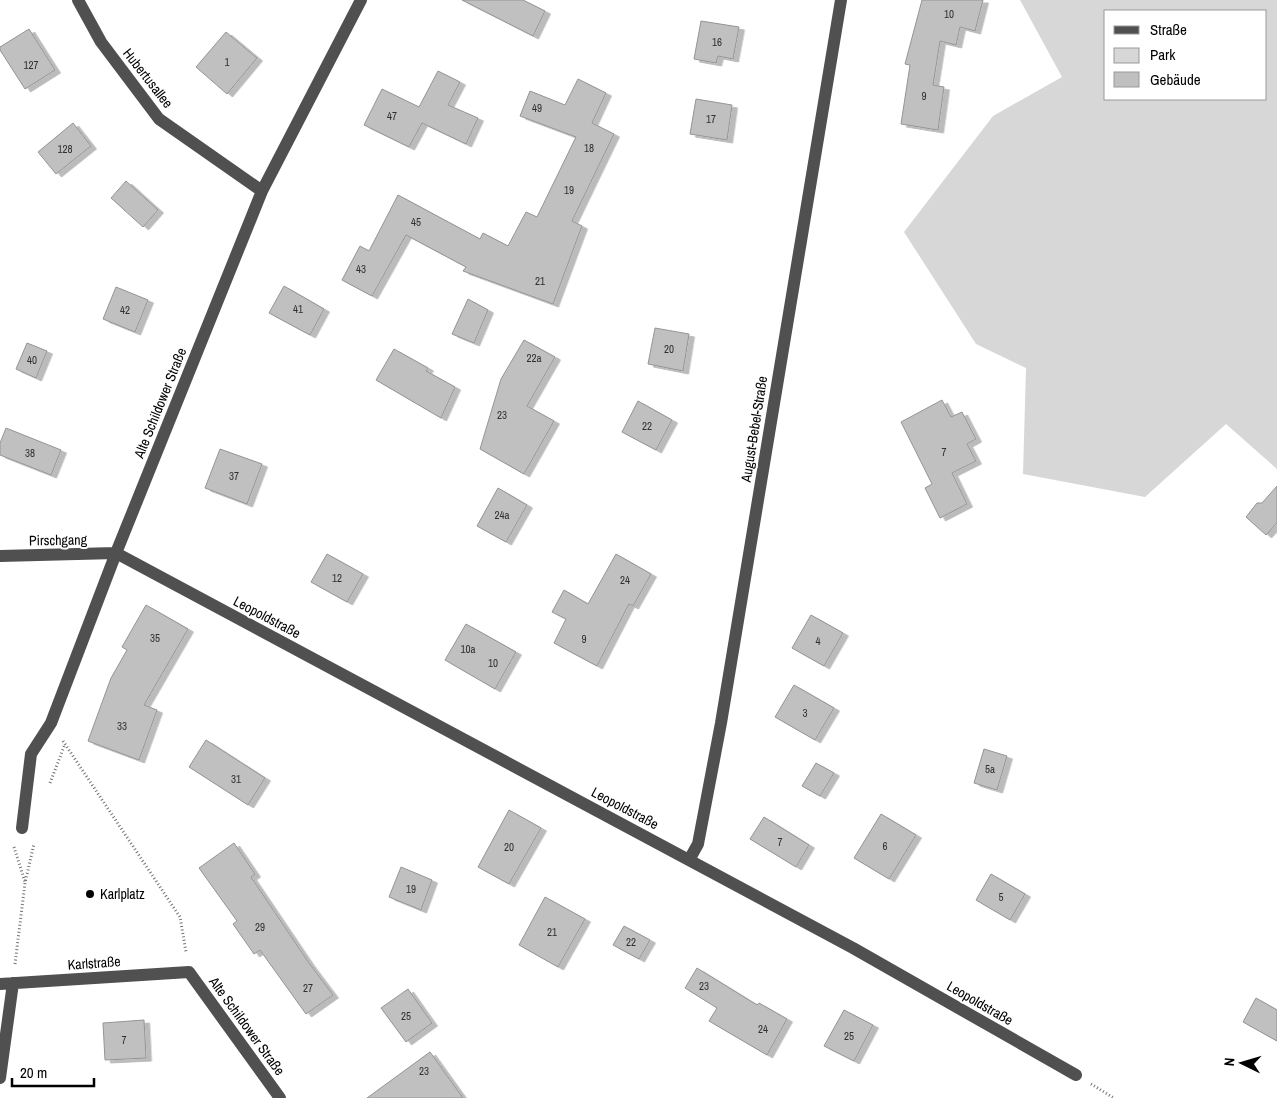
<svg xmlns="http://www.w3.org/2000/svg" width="1277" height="1098" font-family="'Archivo Narrow',sans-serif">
  <defs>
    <filter id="shadow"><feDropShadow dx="5.5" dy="3" stdDeviation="0" flood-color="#0004"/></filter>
  </defs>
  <rect width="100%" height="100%" fill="#fff"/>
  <path fill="#d7d7d7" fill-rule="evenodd" d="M1020 0H1277V469L1226 424 1145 497 1023 474 1026 368 976 344 904 232 993 116 1062 77ZM1266 11V99H1106V11Z"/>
  <path fill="#c0c0c0" stroke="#949494" filter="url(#shadow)" d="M462 0H523L545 11 533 36Z
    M922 0H983L975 31 960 27 956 45 940 41 933 85 944 87 938 130 901 124 910 65 905 64Z
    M701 21 739 27 733 59 718 56 716 63 694 59Z
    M29 29 55 70 25 89 0 50V47Z
    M226 32 257 58 227 94 196 67Z
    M438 71 460 82 448 105 478 118 466 144 422 123 409 147 364 125 382 89 419 107Z
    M578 79 606 93 592 123 614 134 572 221 582 226 553 304 463 271 466 267 406 235 372 296 342 280 360 246 369 251 398 195 480 239 483 233 508 246 526 212 537 217 576 137 520 116 530 91 565 105Z
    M696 99 732 105 727 140 690 134Z
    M73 123 91 146 56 174 38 152Z
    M126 181 158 210 143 227 111 198Z
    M284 286 324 309 310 335 269 313Z
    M116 287 148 300 135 332 103 319Z
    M468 299 488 310 474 343 452 334Z
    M655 328 689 334 683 371 648 364Z
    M524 340 555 357 527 406 554 421 524 474 480 449 501 379Z
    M27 343 47 351 36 378 16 369Z
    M394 349 428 368 426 371 455 387 441 418 376 380Z
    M942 400 951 417 962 412 976 439 967 444 976 461 952 473 967 504 940 518 925 488 932 484 901 422Z
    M638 401 672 420 656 450 622 432Z
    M6 428 61 450 51 475 0 455V443Z
    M220 449 262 464 247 504 205 488Z
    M1277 486V523L1266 535 1246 517 1257 503H1262Z
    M498 488 527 505 506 542 477 526Z
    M327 554 363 574 347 602 311 582Z
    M616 554 651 574 633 606 629 604 597 666 554 643 566 619 552 612 564 590 588 604Z
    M146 605 188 629 144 705 157 710 139 760 88 741 111 678 127 650 122 647Z
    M811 615 843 633 824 666 792 648Z
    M466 624 516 652 495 689 445 660Z
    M794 685 834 708 815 740 775 717Z
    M206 740 265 778 248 805 189 767Z
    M984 749 1007 756 997 790 974 783Z
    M816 763 834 773 820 796 802 786Z
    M509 810 541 828 509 884 478 867Z
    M881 814 916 835 889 879 854 858Z
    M764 817 809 845 796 867 750 839Z
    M234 843 255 874 251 877 309 963 333 995 306 1014 260 950 254 954 233 924 237 921 199 868Z
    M401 867 432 880 421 910 389 897Z
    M991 874 1025 894 1010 920 976 900Z
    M545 897 585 919 558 967 519 945Z
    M624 926 650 940 639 959 613 945Z
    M697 968 757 1005 759 1003 787 1019 767 1055 709 1021 717 1008 685 988Z
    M408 989 432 1023 406 1042 381 1008Z
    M1256 998 1277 1010V1041L1243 1022Z
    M844 1010 873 1025 854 1061 824 1046Z
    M144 1020 146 1058 105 1060 103 1023Z
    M430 1052 463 1098H367Z"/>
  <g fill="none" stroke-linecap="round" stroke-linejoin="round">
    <path stroke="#727272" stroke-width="3" stroke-dasharray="1 2.5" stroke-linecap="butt" d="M63 741 180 917 186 952
      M50 783 65 744
      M14 847 25 882
      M15 964 25 883 34 844
      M1091 1084 1114 1098"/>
    <path stroke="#505050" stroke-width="12" d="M78 0 101 42 159 119 262 191
      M0 556 116 553 853 948 1076 1075
      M22 828 31 754 51 723 116 553 262 191 361 0
      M689 860 698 844 721 723 841 0
      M0 984 189 972 280 1098
      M0 1078 13 983"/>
  </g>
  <circle fill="#000" stroke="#fff" stroke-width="2" cx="90" cy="894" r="5"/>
  <g text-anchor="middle" stroke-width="4" stroke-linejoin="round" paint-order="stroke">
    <g font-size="11" fill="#303030">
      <text x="949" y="18">10</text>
      <text x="717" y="46">16</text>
      <text x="227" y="66">1</text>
      <text x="31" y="69">127</text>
      <text x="924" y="100">9</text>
      <text x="537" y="112">49</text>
      <text x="392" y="120">47</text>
      <text x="711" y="123">17</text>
      <text x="589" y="152">18</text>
      <text x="65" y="153">128</text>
      <text x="569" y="194">19</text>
      <text x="416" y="226">45</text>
      <text x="361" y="273">43</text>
      <text x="540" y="285">21</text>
      <text x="298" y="313">41</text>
      <text x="125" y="314">42</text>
      <text x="669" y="353">20</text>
      <text x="534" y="362">22a</text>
      <text x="32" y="364">40</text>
      <text x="502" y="419">23</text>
      <text x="647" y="430">22</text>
      <text x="944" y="456">7</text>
      <text x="30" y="457">38</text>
      <text x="234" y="480">37</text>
      <text x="502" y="519">24a</text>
      <text x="337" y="582">12</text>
      <text x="625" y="584">24</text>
      <text x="155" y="642">35</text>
      <text x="584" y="643">9</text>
      <text x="818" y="645">4</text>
      <text x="468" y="653">10a</text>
      <text x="493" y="667">10</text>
      <text x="805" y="717">3</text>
      <text x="122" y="730">33</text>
      <text x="990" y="773">5a</text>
      <text x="236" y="783">31</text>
      <text x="780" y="846">7</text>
      <text x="885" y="850">6</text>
      <text x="509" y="851">20</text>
      <text x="411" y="893">19</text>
      <text x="1001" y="901">5</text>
      <text x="260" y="931">29</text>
      <text x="552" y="936">21</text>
      <text x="631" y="946">22</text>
      <text x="704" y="990">23</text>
      <text x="308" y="992">27</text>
      <text x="406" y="1020">25</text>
      <text x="763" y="1033">24</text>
      <text x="849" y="1040">25</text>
      <text x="124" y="1044">7</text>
      <text x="424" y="1075">23</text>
    </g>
    <g font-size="14" fill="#000" stroke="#fff">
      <text transform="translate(148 78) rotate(52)" y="5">Hubertusallee</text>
      <text transform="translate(160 403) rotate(-68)" y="5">Alte Schildower Straße</text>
      <text transform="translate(754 429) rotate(-81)" y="5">August-Bebel-Straße</text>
      <text transform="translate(58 540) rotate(-1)" y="5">Pirschgang</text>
      <text transform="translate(267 617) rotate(28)" y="5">Leopoldstraße</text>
      <text transform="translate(625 808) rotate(28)" y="5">Leopoldstraße</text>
      <text transform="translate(94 963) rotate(-4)" y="5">Karlstraße</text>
      <text transform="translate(980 1003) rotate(30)" y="5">Leopoldstraße</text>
      <text transform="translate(247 1026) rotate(54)" y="5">Alte Schildower Straße</text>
    </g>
    <g font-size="14" fill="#000" stroke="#fff" text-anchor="start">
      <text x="100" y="899">Karlplatz</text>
    </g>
  </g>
  <rect x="1104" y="10" width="162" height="90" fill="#ffffff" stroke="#999999"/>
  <rect x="1114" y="26" width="25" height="8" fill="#505050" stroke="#999999"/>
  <text x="1150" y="35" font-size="15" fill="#000000">Straße</text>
  <rect x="1114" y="48" width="25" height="15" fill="#d7d7d7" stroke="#999999"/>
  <text x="1150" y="60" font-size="15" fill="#000000">Park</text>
  <rect x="1114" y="72" width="25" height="15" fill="#c0c0c0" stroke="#999999"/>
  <text x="1150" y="85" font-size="15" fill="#000000">Gebäude</text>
  <g transform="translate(1242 1063) rotate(275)" stroke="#ffffff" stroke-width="4" paint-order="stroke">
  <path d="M0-4L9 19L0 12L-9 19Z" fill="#000000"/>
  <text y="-8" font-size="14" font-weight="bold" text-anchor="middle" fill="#000000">N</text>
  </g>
  <path d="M12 1078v8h82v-8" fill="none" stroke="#000000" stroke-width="2.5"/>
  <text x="20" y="1078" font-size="15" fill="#000000" stroke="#ffffff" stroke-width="4" paint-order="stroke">20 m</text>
</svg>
